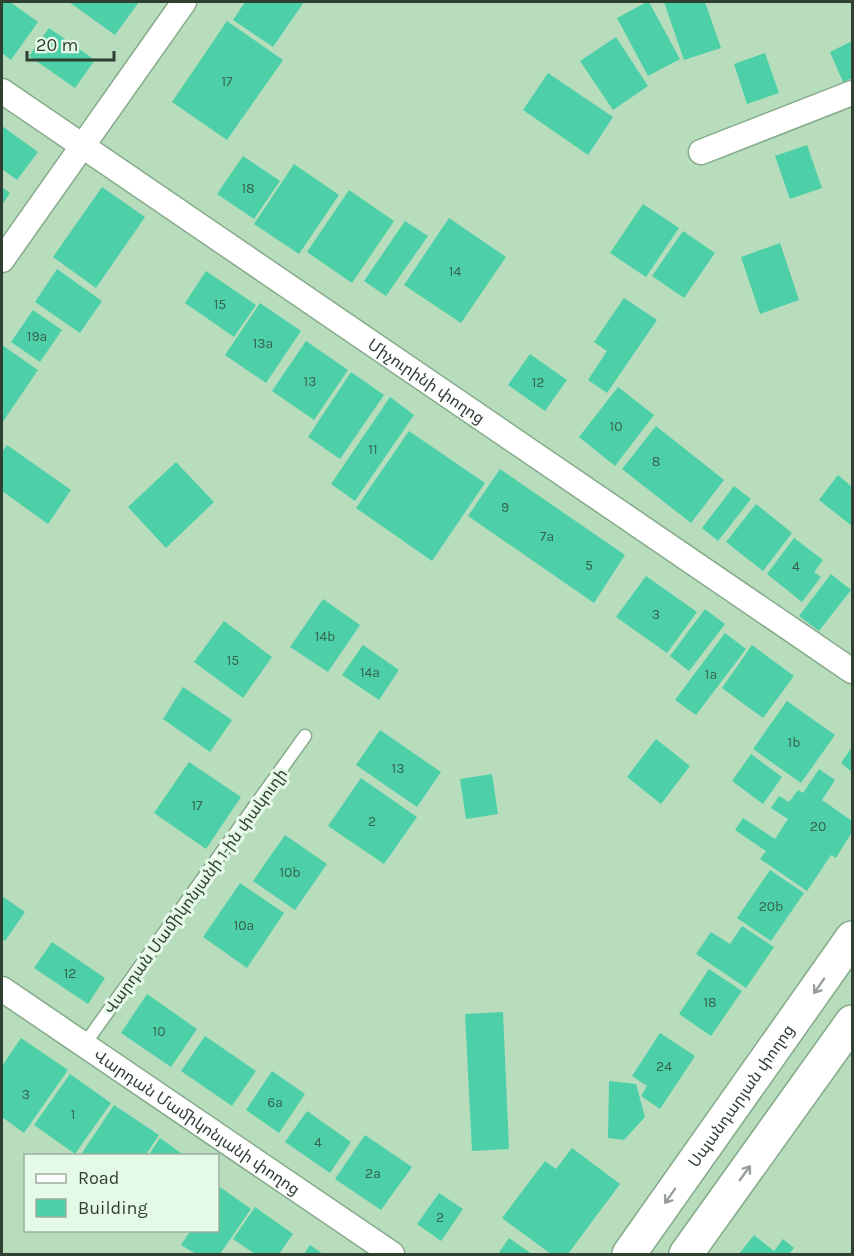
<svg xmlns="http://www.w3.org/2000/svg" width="854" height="1256" font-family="Karla,'Noto Sans Armenian',sans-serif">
  <rect width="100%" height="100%" fill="#b7ddbd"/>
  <path fill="#4dd0a8" d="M2 2H10L38 22 11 60 2 53Z
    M69 2H139L115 35Z
    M245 2H304L273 47 233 20Z
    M647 2H649L680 59 648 76 617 18Z
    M664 2H705L721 48 684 60Z
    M227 21 283 60 227 140 172 102Z
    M49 28 95 60 75 88 29 56Z
    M616 37 648 86 613 110 580 61Z
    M852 41V78L843 82 830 52Z
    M765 53 779 93 747 104 734 64Z
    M548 73 613 117 588 155 523 110Z
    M2 126 38 152 17 180 2 169Z
    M807 145 822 188 790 199 775 156Z
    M243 156 280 181 254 219 217 194Z
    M294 164 339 195 299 254 254 224Z
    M2 187 10 193 2 205Z
    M102 187 145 217 96 288 53 257Z
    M349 190 394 221 352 283 307 252Z
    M643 204 679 228 646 277 610 253Z
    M449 218 506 257 461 323 404 285Z
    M405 221 428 236 386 296 364 281Z
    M683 231 715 253 684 298 652 276Z
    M780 243 799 300 760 314 741 257Z
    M57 269 102 301 80 333 35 302Z
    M206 271 256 305 234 337 185 303Z
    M624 298 657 320 607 393 588 380 607 351 594 342Z
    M260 303 301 331 266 383 225 355Z
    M33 310 62 330 40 362 11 342Z
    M306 341 348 370 314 420 272 391Z
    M2 345 38 370 2 423Z
    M530 354 567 380 545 411 508 385Z
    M351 372 384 395 340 459 308 437Z
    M618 387 654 415 615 466 579 437Z
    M390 397 414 415 355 501 331 484Z
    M656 426 724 480 691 523 622 469Z
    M409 431 485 483 432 561 356 508Z
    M7 445 71 490 48 524 2 491V452Z
    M176 462 214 502 166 548 128 507Z
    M500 469 625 555 594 603 468 516Z
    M838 475 852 487V526L819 500Z
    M734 486 751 499 718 541 702 528Z
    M756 504 792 533 763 571 726 542Z
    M794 538 823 560 814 572 821 577 802 602 767 574Z
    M831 574 851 590 819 631 799 616Z
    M646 576 697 612 667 653 616 617Z
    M323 599 360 625 328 672 290 647Z
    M705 609 725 624 689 671 670 656Z
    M224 621 272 657 243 698 194 662Z
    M725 633 746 649 696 715 675 700Z
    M363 645 399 670 379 700 342 675Z
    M752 645 794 676 763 718 722 688Z
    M183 687 232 720 210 752 163 719Z
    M787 701 835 735 801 783 753 749Z
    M380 730 441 772 417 807 356 765Z
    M656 739 690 766 661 804 627 777Z
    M852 747V772L841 763Z
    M751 754 782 777 763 804 732 781Z
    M189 762 241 797 206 849 154 813Z
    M819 769 835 780 822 800 852 821V832L836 858 831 855 807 891 760 859 766 851 735 830 743 818 775 839 788 819 771 808 779 796 789 802 798 790 803 793Z
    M492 774 498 814 466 819 460 779Z
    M361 778 417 817 384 864 328 826Z
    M285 835 327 864 295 910 253 881Z
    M770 870 804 893 771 941 737 918Z
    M240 883 284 913 247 968 203 937Z
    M2 896 25 912 5 941 2 939Z
    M742 926 774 947 746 988 696 954 711 932 730 944Z
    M52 942 105 978 88 1004 34 968Z
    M709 969 742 991 711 1036 679 1014Z
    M147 994 197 1029 171 1067 121 1033Z
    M503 1012 509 1149 472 1151 465 1014Z
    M660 1033 695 1056 660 1109 641 1096 647 1086 632 1076Z
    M205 1036 256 1071 232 1106 181 1071Z
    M21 1038 68 1070 24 1133 2 1117V1066Z
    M272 1071 305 1094 279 1133 246 1110Z
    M70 1074 111 1103 75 1154 34 1125Z
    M609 1081 636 1084 645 1117 624 1140 608 1138Z
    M114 1105 159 1135 145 1156H86L82 1153Z
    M307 1111 351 1142 330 1173 285 1142Z
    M365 1135 412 1167 381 1210 335 1179Z
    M160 1138 185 1156H148Z
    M572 1148 620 1184 568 1254H551L502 1218 545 1161 556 1169Z
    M220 1187 251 1209 220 1254H196L181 1245 191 1230H218V1191Z
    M439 1193 463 1209 441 1241 417 1224Z
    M255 1207 293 1234 279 1254H255L233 1239Z
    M754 1235 774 1251 783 1239 794 1248 789 1254H739Z
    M509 1238 532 1254H498Z
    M310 1245 323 1254H304Z"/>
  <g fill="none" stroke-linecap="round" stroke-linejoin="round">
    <defs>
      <path id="service" d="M84 1045 305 736"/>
      <g id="minor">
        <path id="s1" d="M2 91 852 671"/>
        <path d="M701 152 852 93"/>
        <path d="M2 260 184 2"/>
        <path id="s2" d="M2 989 392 1254"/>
      </g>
      <g id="primary">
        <path id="s3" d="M629 1254 852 938"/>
        <path d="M686 1254 852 1022"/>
      </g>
    </defs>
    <use href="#service" stroke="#85aa8a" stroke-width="15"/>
    <use href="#minor" stroke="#85aa8a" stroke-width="27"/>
    <use href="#primary" stroke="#85aa8a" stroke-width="36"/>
    <use href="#service" stroke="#fff" stroke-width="12"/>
    <use href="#minor" stroke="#fff" stroke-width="24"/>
    <use href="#primary" stroke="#fff" stroke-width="33"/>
  </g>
  <defs><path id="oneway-shaft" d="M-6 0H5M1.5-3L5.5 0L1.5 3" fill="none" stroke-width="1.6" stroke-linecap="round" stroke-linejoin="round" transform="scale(1.5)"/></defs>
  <g stroke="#979f98">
    <use href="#oneway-shaft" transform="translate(819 986) rotate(125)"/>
    <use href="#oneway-shaft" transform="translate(745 1173) rotate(-54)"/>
    <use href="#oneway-shaft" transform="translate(670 1196) rotate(125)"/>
  </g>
  <g text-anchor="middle" stroke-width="6" stroke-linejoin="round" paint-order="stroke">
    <g font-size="14" fill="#366350">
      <text x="227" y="86">17</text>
      <text x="248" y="193">18</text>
      <text x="455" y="276">14</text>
      <text x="220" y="309">15</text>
      <text x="37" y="341">19a</text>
      <text x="263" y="348">13a</text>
      <text x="310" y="386">13</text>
      <text x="538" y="387">12</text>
      <text x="616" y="431">10</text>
      <text x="373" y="454">11</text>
      <text x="656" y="466">8</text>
      <text x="505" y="512">9</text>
      <text x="547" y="541">7a</text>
      <text x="589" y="570">5</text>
      <text x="796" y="571">4</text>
      <text x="656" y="619">3</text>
      <text x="325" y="641">14b</text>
      <text x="233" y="665">15</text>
      <text x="370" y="677">14a</text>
      <text x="711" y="679">1a</text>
      <text x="794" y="747">1b</text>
      <text x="398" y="773">13</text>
      <text x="197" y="810">17</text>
      <text x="372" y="826">2</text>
      <text x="818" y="831">20</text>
      <text x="290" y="877">10b</text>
      <text x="771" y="911">20b</text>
      <text x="244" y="930">10a</text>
      <text x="70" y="978">12</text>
      <text x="710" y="1007">18</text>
      <text x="159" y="1036">10</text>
      <text x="664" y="1071">24</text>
      <text x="26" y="1099">3</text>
      <text x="275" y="1107">6a</text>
      <text x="73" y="1119">1</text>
      <text x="318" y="1147">4</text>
      <text x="373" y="1178">2a</text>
      <text x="440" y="1222">2</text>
    </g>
    <g font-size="16" fill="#2f3f32" stroke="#e5f9e8">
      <text dy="6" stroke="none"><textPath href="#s1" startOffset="514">Միչուրինի փողոց</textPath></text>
      <text transform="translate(195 891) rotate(-54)" y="6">Վարդան Մամիկոնյանի 1-ին փակուղի</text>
      <text dy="6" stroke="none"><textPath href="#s3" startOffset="194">Սպանդարյան փողոց</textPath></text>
      <text dy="6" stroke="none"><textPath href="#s2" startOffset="236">Վարդան Մամիկոնյանի փողոց</textPath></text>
    </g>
  </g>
  <rect width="854" height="1256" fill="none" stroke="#2f3f32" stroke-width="6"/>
  <rect x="24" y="1154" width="195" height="78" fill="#e5f9e8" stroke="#9caf9f" stroke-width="1.5"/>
  <rect x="36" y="1174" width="30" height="9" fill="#ffffff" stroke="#9caf9f" stroke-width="1.5"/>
  <text x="78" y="1184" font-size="18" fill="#2f3f32">Road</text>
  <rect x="36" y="1199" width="30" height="18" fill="#4dd0a8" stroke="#9caf9f" stroke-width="1.5"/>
  <text x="78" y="1214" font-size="18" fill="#2f3f32">Building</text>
  <path d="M27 51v9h87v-9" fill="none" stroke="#2f3f32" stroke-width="3"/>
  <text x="36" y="51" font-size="18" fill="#2f3f32" stroke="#e5f9e8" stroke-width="4.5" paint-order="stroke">20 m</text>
</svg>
